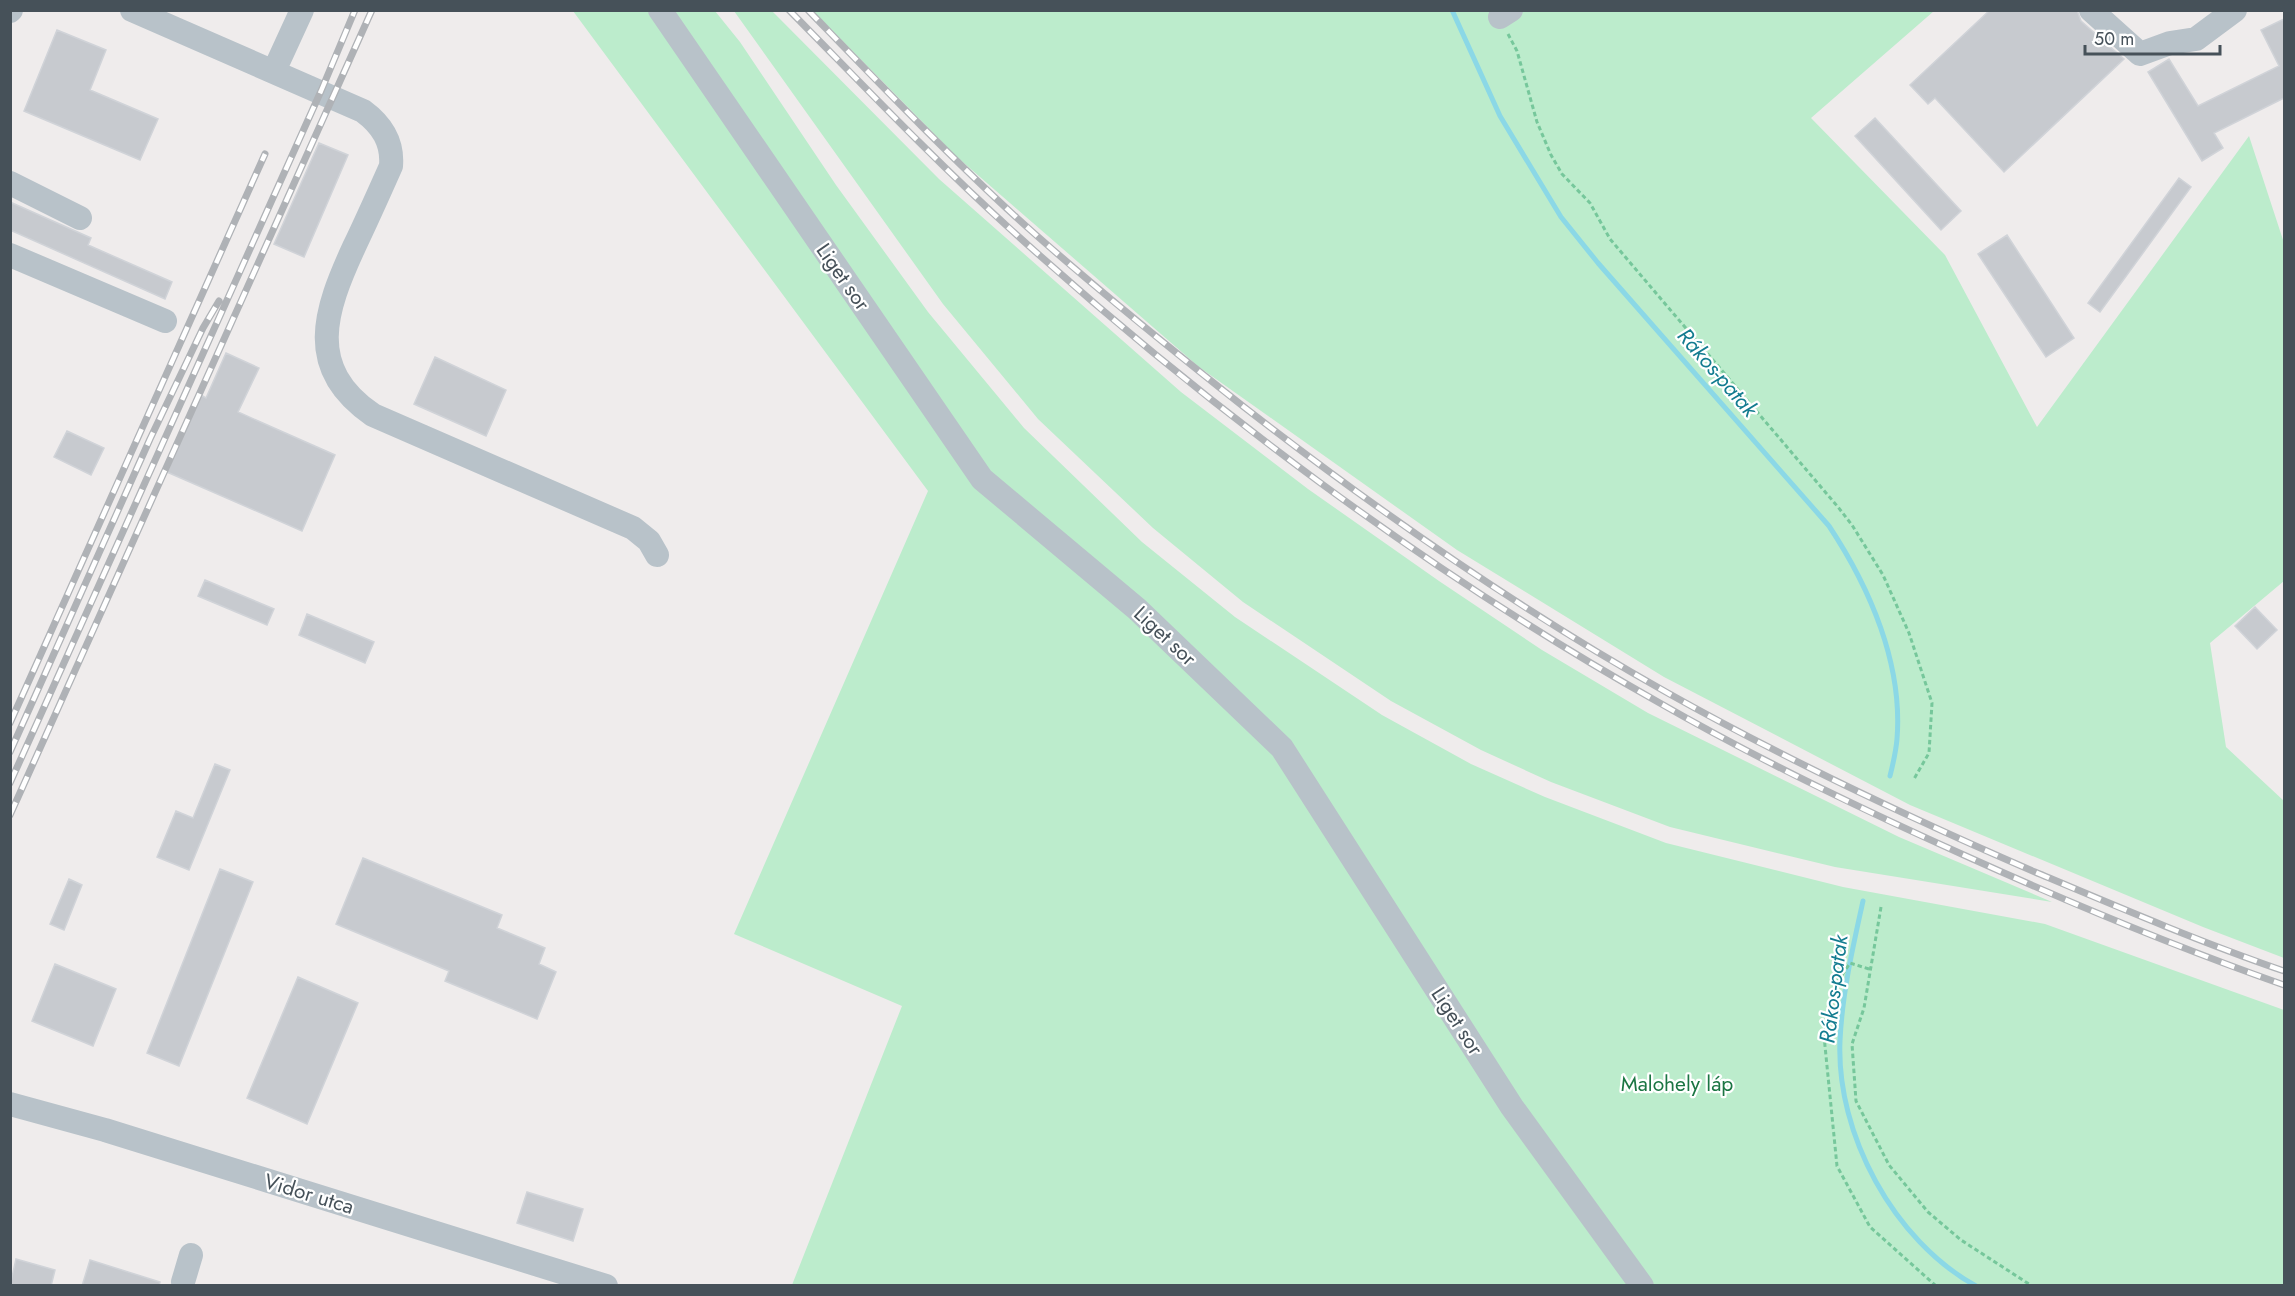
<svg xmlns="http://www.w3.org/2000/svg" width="2295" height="1296" font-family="Jost,sans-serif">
  <rect width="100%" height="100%" fill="#efecec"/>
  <path fill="#bceccc" d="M573 11H715L740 42 836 185 928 312 1024 428 1142 542 1235 617 1382 715 1471 764 1545 797 1666 843 1843 887 2045 924 2284 1010V1285H792L902 1006 734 934 928 491Z
    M734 11H772L939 179 1181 392 1308 489 1439 581 1542 650 1648 713 1899 837 2052 902 1835 867 1670 827 1551 782 1481 750 1391 701 1243 602 1153 528 1038 419 943 304Z
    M813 11H1934L1811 118 1945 255 2037 427 2249 136 2284 243V581L2210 643 2226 747 2284 801V958L2203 927 1910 805 1664 677 1457 550 1199 367 957 157Z"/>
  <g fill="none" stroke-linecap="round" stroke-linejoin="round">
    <path stroke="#8bd8e6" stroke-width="5" d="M1452 10 1500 116 1561 217 1598 263 1829 526C1870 588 1903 664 1897 739 1896 751 1893 764 1890 776
      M1863 901C1853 946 1842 994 1840 1041 1836 1134 1894 1241 1976 1286"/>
  </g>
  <path fill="#c7cacf" stroke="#d0d3d8" stroke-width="1.5" d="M1990 10H2077L2081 21 2124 59 2004 172 1935 98 1928 104 1910 85Z
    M2284 19V98L2214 133 2223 148 2202 161 2148 72 2169 59 2198 106 2279 66 2261 30Z
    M57 30 106 50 90 90 158 119 140 160 24 111Z
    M1875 118 1961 211 1941 230 1855 136Z
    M319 143 348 155 304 257 274 244Z
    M2179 178 2191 187 2100 312 2088 303Z
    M10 202 91 238 88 245 172 282 165 299 10 230Z
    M2007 235 2074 338 2046 357 1978 254Z
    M226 353 259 368 238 412 335 455 302 531 167 472 201 395 206 398Z
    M435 357 506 390 486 436 414 404Z
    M67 431 104 448 91 475 54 457Z
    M205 580 274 609 267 625 198 596Z
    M2255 607 2277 630 2257 649 2235 626Z
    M307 614 374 642 365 663 299 635Z
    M215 764 230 770 189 870 157 857 176 811 193 818Z
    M363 858 502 915 497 928 545 948 539 964 556 972 537 1019 445 981 449 971 336 924Z
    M220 869 253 882 179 1066 147 1053Z
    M69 879 82 885 64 930 50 924Z
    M55 964 116 989 93 1046 32 1021Z
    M298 977 358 1003 307 1124 247 1098Z
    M527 1192 583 1209 573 1241 517 1223Z
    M16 1259 55 1270 51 1286H10Z
    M90 1260 160 1282 159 1286H82Z"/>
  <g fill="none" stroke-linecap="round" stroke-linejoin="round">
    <path stroke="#76c79b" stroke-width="3" stroke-dasharray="4.5 3" stroke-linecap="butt" d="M1508 34 1517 51 1537 122 1551 155 1562 174 1590 203 1610 239 1838 507 1852 525 1883 575 1909 633 1932 703 1929 753 1914 779
      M1881 907 1864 1008 1852 1044 1856 1101 1889 1165 1928 1212 1961 1240 2032 1286
      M1869 969 1850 963 1836 984 1824 1036 1837 1166 1870 1227 1936 1286"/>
    <path stroke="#b8c2c9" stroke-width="24" d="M132 10 363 111C382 125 393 142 391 166 379 193 367 220 354 247 325 310 304 368 373 415L633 528 649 541 657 555
      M660 10 982 479 1137 609 1282 748 1512 1107 1642 1286
      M2091 10 2140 54 2170 43 2196 39 2235 10
      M10 11 11 10
      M1500 17 1511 10
      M274 71 302 10
      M10 183 80 218
      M10 255 165 321
      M10 1104 105 1130 606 1286
      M183 1282 191 1255"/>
    <defs>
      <path id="rail" d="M789 10C862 84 932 158 1008 227 1204 405 1427 572 1658 702 1757 759 1861 809 1966 856 2070 903 2176 947 2284 985
        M808 10C877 81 945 152 1017 218 1090 284 1167 346 1244 407 1378 511 1518 609 1666 692 1785 759 1910 818 2035 872 2118 907 2200 942 2284 971
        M10 723 265 154
        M10 752 150 439 203 328 219 301
        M10 783 321 91 355 10
        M10 815 372 10"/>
    </defs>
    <use href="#rail" stroke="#afb2b6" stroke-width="7"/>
    <use href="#rail" stroke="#fff" stroke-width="4.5" stroke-dasharray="14" stroke-linecap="butt"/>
  </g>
  <g text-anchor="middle" stroke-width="4.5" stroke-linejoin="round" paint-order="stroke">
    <g font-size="21" fill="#465159" stroke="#fff">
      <text transform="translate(843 277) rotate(55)" y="7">Liget sor</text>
      <text transform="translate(1165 636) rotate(43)" y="7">Liget sor</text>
      <text transform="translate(1457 1021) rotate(57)" y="7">Liget sor</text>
      <text transform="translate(309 1194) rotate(17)" y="7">Vidor utca</text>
    </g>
    <g font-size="21" fill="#1b7543" stroke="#fff">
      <text x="1677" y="1091">Malohely láp</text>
    </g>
    <g font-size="22" font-style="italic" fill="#137c90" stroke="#fff">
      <text transform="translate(1718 372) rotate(49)" y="8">Rákos-patak</text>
      <text transform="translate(1833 989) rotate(-83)" y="8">Rákos-patak</text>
    </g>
  </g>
  <rect width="2295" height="1296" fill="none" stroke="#465159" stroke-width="24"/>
  <path d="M2085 45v9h135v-9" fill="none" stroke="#465159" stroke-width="3"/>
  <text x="2094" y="45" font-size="18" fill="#465159" stroke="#ffffff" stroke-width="4.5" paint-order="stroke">50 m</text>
</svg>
